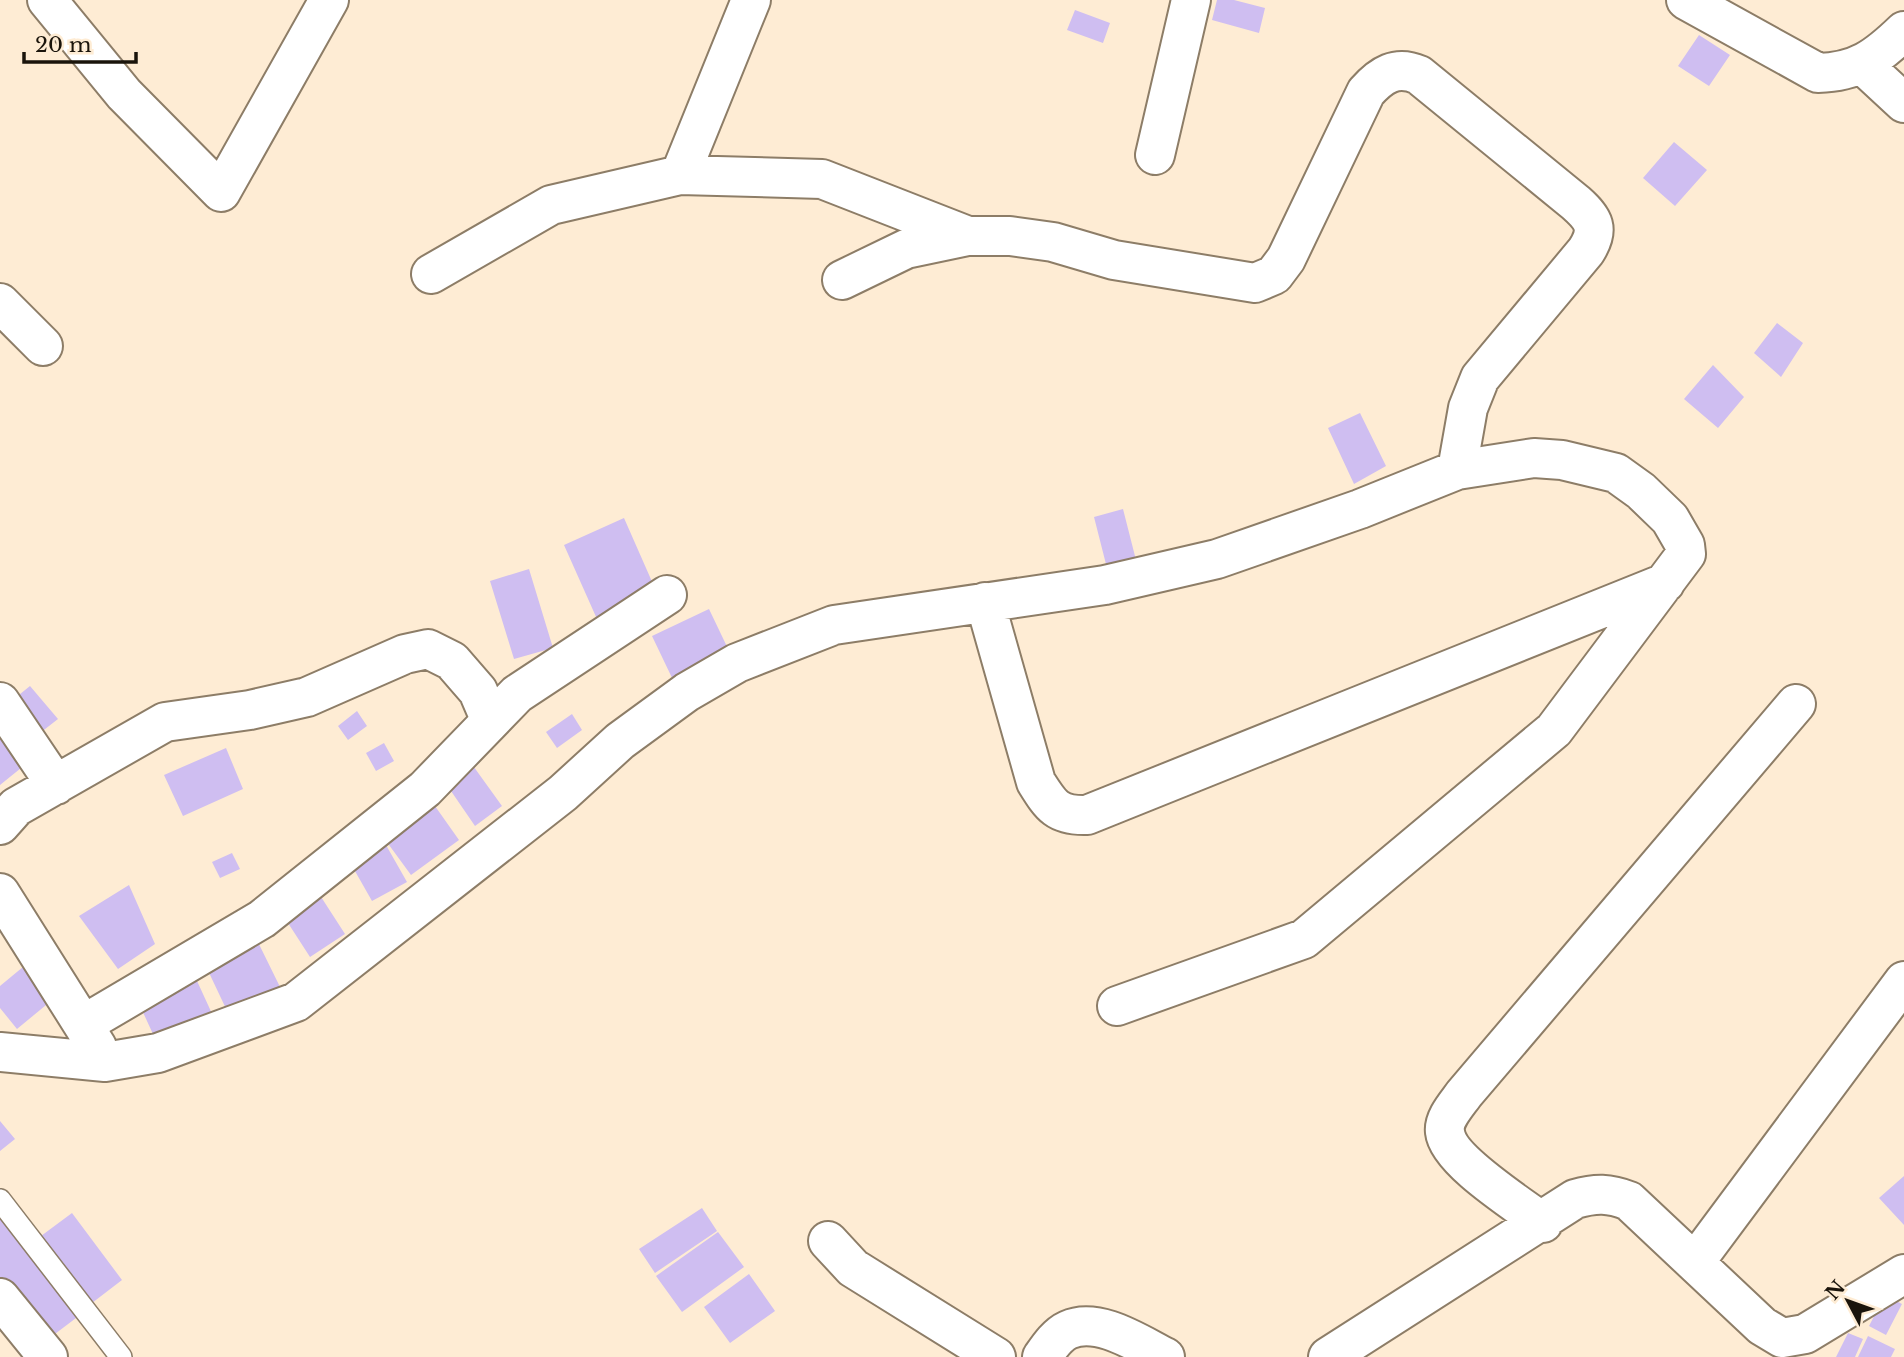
<svg xmlns="http://www.w3.org/2000/svg" width="1904" height="1357" font-family="'Libre Baskerville',serif">
  <rect width="100%" height="100%" fill="#feecd4"/>
  <path fill="#cfbef1" d="M1217 0H1234L1265 8 1259 33 1212 20Z
    M1075 10 1110 23 1103 43 1067 30Z
    M1699 35 1730 55 1709 86 1678 66Z
    M1674 142 1707 170 1675 206 1643 178Z
    M1777 323 1803 343 1781 377 1754 353Z
    M1713 365 1744 397 1718 428 1684 399Z
    M1360 413 1386 466 1354 484 1328 428Z
    M1123 509 1137 564 1108 572 1094 517Z
    M624 518 657 593 597 619 564 545Z
    M529 569 553 648 514 659 490 581Z
    M709 609 731 655 674 682 652 636Z
    M30 686 58 719 31 740 4 707Z
    M357 711 367 726 348 740 338 726Z
    M572 714 582 730 557 748 546 732Z
    M0 732 26 764 0 785Z
    M384 743 394 761 376 771 366 753Z
    M226 748 243 789 183 816 164 775Z
    M466 756 502 806 475 826 440 775Z
    M430 799 459 840 411 875 381 834Z
    M382 838 407 882 372 901 347 857Z
    M232 853 240 869 220 878 212 862Z
    M129 885 155 944 118 969 79 916Z
    M314 886 345 934 310 957 279 909Z
    M254 934 281 989 229 1015 203 960Z
    M29 962 57 996 17 1029 0 1008V986Z
    M192 970 214 1018 158 1045 136 997Z
    M0 1121 15 1139 0 1151Z
    M1904 1176V1225L1879 1198Z
    M702 1208 717 1231 655 1273 639 1249Z
    M0 1213 80 1315 47 1340 0 1280Z
    M72 1213 122 1280 92 1303 41 1236Z
    M718 1232 744 1267 682 1312 656 1276Z
    M749 1274 775 1311 730 1343 704 1307Z
    M1885 1295 1902 1304 1886 1335 1869 1326Z
    M1848 1333 1863 1339 1855 1357H1836Z
    M1868 1336 1895 1349 1891 1357H1858Z"/>
  <g fill="none" stroke-linecap="round" stroke-linejoin="round">
    <defs>
      <path id="lane" d="M0 1200 121 1357"/>
      <path id="street" d="M47 0 124 94 221 192 329 0
        M1686 0 1818 73C1857 72 1876 58 1904 31
        M1863 65 1904 103
        M1155 155 1191 0
        M680 175 751 0
        M431 274 551 205 680 175 822 179 968 236
        M842 280 906 249 968 236H1010L1053 242 1114 260 1255 283 1274 275 1286 259 1366 92C1381 75 1396 65 1419 75L1576 203C1594 219 1600 229 1586 251L1480 378 1468 408 1457 470
        M0 303 43 346
        M985 602 1036 782C1051 806 1057 816 1087 815L1665 583
        M0 702 56 785
        M0 825 16 807 165 722 250 710 307 697 405 654 428 649 452 661 478 691 490 719
        M0 893 97 1047
        M84 1024 262 919 425 789 517 694 667 595
        M0 1052 105 1062 158 1053 296 1002 563 793 620 741 687 692 737 663 834 625 1105 585 1217 559 1360 509 1457 470 1534 458 1562 460 1616 473 1641 491 1670 519 1685 545 1686 554 1554 730 1304 939 1117 1006
        M1543 1223C1520 1205 1448 1161 1445 1132 1443 1119 1457 1104 1464 1094L1796 704
        M828 1241 853 1268 996 1357
        M1695 1262 1904 981
        M0 1298 48 1357
        M1042 1357C1049 1347 1057 1335 1068 1330 1098 1316 1139 1344 1165 1357
        M1328 1357 1575 1199C1596 1193 1609 1193 1629 1201L1762 1326 1782 1338 1805 1334 1904 1274"/>
    </defs>
    <use href="#lane" stroke="#8d7d67" stroke-width="24"/>
    <use href="#street" stroke="#8d7d67" stroke-width="42"/>
    <use href="#lane" stroke="#fff" stroke-width="21"/>
    <use href="#street" stroke="#fff" stroke-width="38"/>
  </g>
  <g transform="translate(1848 1301) rotate(311)" stroke="#feecd4" stroke-width="5" paint-order="stroke">
  <path d="M0-5L12 26L0 18L-12 26Z" fill="#1a140b"/>
  <text y="-10" font-size="19" font-weight="bold" text-anchor="middle" fill="#1a140b">N</text>
  </g>
  <path d="M24 52v10h112v-10" fill="none" stroke="#1a140b" stroke-width="3.5"/>
  <text x="35" y="52" font-size="21" fill="#1a140b" stroke="#feecd4" stroke-width="5" paint-order="stroke">20 m</text>
</svg>
